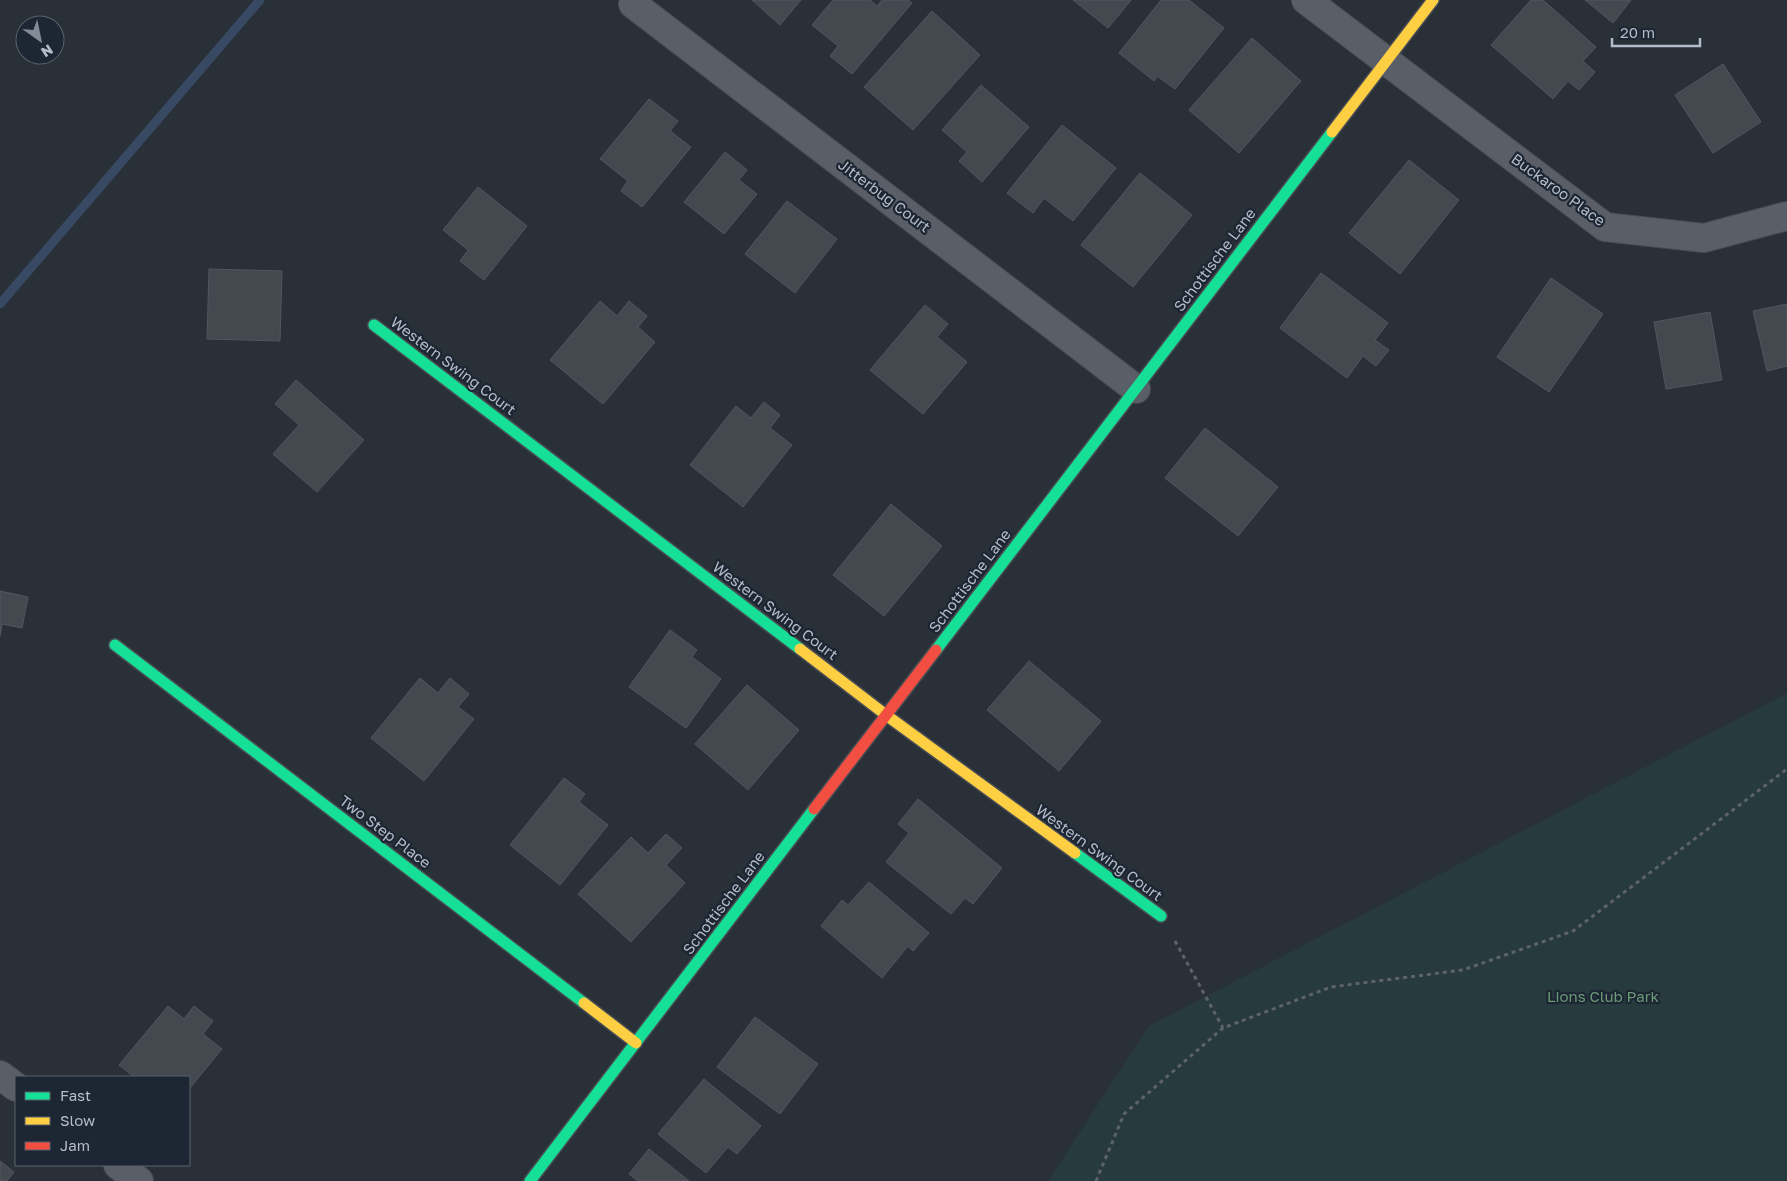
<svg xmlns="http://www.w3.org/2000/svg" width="1787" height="1181" font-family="'Golos Text',sans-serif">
  <rect width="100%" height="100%" fill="#2a3038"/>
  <path fill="#273a3e" d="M1787 693V1181H1048L1149 1026Z"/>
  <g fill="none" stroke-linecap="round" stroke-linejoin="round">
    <path stroke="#384963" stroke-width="9" d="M0 304 260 0"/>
  </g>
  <path fill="#444950" stroke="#52575f" d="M752 0H801L780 25Z
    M833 0H870L877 6 882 0H908L912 3 852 74 830 56 838 46 812 25Z
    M1073 0H1131L1108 28Z
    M1161 0H1189L1224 28 1175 89 1157 76 1154 81 1119 53Z
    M1531 0H1543L1596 47 1583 61 1595 72 1579 90 1568 81 1553 99 1491 45Z
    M1585 0H1631L1613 23Z
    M932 11 980 55 913 130 864 87Z
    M1252 38 1301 81 1239 153 1189 110Z
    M1723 64 1761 122 1713 153 1675 95Z
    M981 85 1029 127 982 182 959 161 967 152 942 130Z
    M649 99 678 121 670 131 691 147 642 207 621 191 628 181 600 159Z
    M1062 125 1116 168 1073 221 1044 198 1033 213 1007 193Z
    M725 152 747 170 739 180 757 194 724 234 684 202Z
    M1409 160 1459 200 1400 274 1349 233Z
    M1140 173 1192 215 1133 287 1081 245Z
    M478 187 527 226 484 280 460 261 468 250 443 230Z
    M787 201 837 239 795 293 745 254Z
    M209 269 282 271 280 341 207 339Z
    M1321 273 1388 323 1375 340 1389 350 1376 366 1363 356 1347 378 1280 328Z
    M1551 278 1603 314 1549 392 1497 357Z
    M600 301 617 316 629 301 647 316 638 327 655 342 603 404 550 360Z
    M1787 304V366L1767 371 1753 311Z
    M925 305 948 324 937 337 967 362 923 414 870 370Z
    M1710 312 1722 380 1666 389 1654 322Z
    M296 380 364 440 317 492 273 454 299 425 275 404Z
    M764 402 780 415 770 428 792 445 743 507 690 465 736 406 751 418Z
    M1205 428 1278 487 1238 536 1165 478Z
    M891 504 942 546 884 616 833 575Z
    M0 591 28 597 22 628 2 624 0 636Z
    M670 630 697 650 692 657 721 679 686 728 629 687Z
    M1029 661 1101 721 1059 771 987 710Z
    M420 678 438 693 450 678 469 694 458 707 474 719 424 781 371 738Z
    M747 685 799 730 748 790 695 744Z
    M564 778 585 794 579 802 608 825 560 885 510 845Z
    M918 799 1002 868 973 904 965 898 951 914 886 862 909 833 898 824Z
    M666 834 682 848 666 865 685 883 631 942 578 894 631 837 648 853Z
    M869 882 929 933 913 951 908 946 882 978 821 926 842 900 848 905Z
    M168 1006 184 1019 194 1006 213 1021 203 1034 222 1049 189 1089V1077H134L119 1065Z
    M755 1017 818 1064 780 1114 717 1067Z
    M704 1079 761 1126 737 1154 728 1147 706 1173 658 1134Z
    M649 1149 689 1181H638L629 1174Z
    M0 1161 14 1172 7 1181H0Z"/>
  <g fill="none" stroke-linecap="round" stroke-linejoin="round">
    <defs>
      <path id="street" d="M1306 0 1605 227 1704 238 1787 216
        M633 4 1136 389
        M0 1075 16 1087
        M118 1165 139 1181"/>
      <path id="fast" d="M374 325 800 649
        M115 645 584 1003
        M936 650 1332 132
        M1075 853 1161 916
        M530 1181 814 809"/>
      <path id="slow" d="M1332 132 1433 0
        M800 649 886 715 1075 853
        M584 1003 636 1043"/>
      <path id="jam" d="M814 809 936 650"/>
    </defs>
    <use href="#street" stroke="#484c53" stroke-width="30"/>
    <use href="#fast" stroke="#484c53" stroke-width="14"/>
    <use href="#slow" stroke="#484c53" stroke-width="14"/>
    <use href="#jam" stroke="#484c53" stroke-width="14"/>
    <path stroke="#5d636a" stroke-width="3" stroke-dasharray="4 4" stroke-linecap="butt" d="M1175 941 1223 1028
      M1096 1181 1124 1114 1223 1028 1331 987 1463 970 1573 931 1787 769"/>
    <use href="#street" stroke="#5a5e66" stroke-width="28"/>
    <use href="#fast" stroke="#16e098" stroke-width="11"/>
    <use href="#slow" stroke="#ffcf43" stroke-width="11"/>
    <use href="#jam" stroke="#f24e42" stroke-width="11"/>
  </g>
  <g text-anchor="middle" stroke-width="4.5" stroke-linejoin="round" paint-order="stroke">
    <g font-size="15" fill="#b4bcc9" stroke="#1d2633">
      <text transform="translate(1558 190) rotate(36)" y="5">Buckaroo Place</text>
      <text transform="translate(884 196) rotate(37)" y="5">Jitterbug Court</text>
      <text transform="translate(1215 260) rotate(-53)" y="5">Schottische Lane</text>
      <text transform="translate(453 366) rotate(37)" y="5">Western Swing Court</text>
      <text transform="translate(970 581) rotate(-53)" y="5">Schottische Lane</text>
      <text transform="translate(775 611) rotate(37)" y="5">Western Swing Court</text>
      <text transform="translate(385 832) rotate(37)" y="5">Two Step Place</text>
      <text transform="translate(1099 853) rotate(36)" y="5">Western Swing Court</text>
      <text transform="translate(724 903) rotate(-53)" y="5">Schottische Lane</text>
    </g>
    <g font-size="15" fill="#6b9a76" stroke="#1d2633">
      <text x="1603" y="1002">Lions Club Park</text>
    </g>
  </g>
  <rect x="15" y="1076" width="175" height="90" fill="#1d2633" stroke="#59626f"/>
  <rect x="25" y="1092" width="25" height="8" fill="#16e098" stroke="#59626f"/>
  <text x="60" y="1101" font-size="15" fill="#b4bcc9">Fast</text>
  <rect x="25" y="1117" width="25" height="8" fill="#ffcf43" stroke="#59626f"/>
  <text x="60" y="1126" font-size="15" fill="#b4bcc9">Slow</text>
  <rect x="25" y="1142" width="25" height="8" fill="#f24e42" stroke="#59626f"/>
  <text x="60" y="1151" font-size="15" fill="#b4bcc9">Jam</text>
  <g transform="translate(40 40) rotate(147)"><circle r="24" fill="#1d2633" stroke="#59626f"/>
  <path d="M0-4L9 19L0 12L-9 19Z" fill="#848b96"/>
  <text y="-8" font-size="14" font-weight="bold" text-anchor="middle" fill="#b4bcc9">N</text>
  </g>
  <path d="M1612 38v8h88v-8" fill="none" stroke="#b4bcc9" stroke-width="2.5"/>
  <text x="1620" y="38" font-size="15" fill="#b4bcc9" stroke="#1d2633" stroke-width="4" paint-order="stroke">20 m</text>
</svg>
